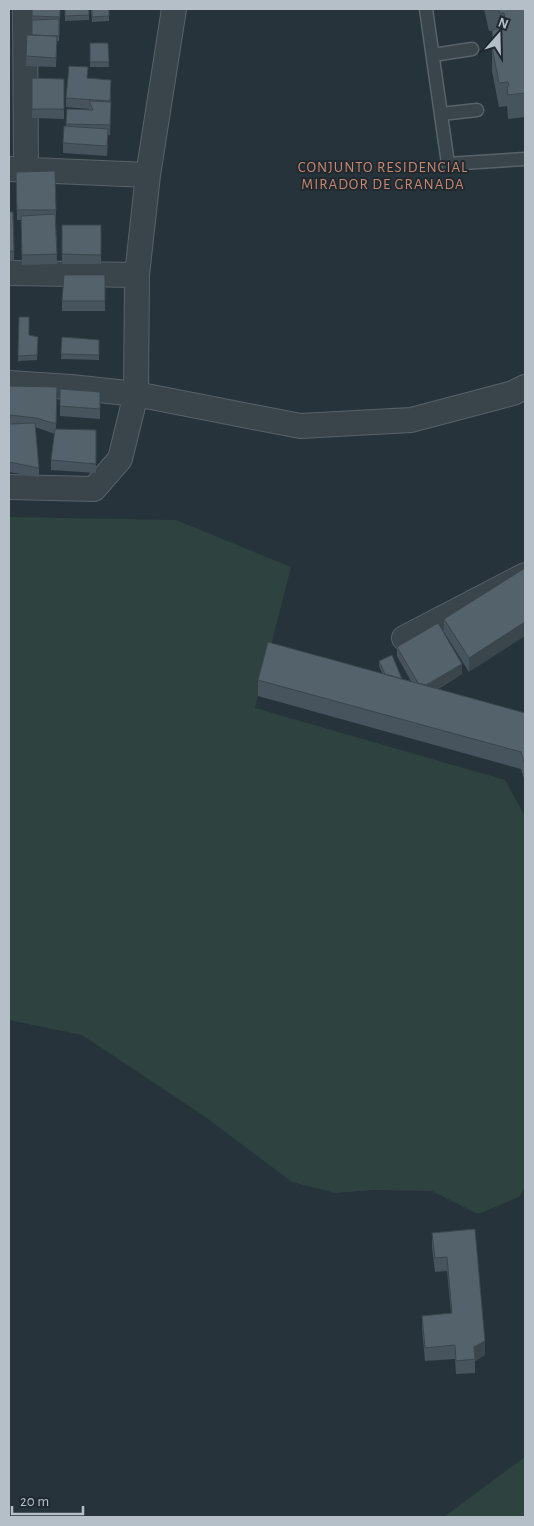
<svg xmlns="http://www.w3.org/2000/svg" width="534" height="1526" font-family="'Alegreya Sans',sans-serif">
  <rect width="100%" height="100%" fill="#26333b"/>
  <path fill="#2e433f" d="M9 517 176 520 291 567 255 708 505 780 525 816V1188L519 1197 478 1214 432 1191 373 1190 335 1193 292 1182 204 1116 82 1035 9 1020Z
    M525 1457V1517H444Z"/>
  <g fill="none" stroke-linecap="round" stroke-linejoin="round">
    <defs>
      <path id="service" d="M426 9 448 164 525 159
        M433 55 472 49
        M441 114 477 110"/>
      <path id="minor" d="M25 9 26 169
        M9 169 148 175
        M9 273 137 275
        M9 383 71 387 136 394 300 426 411 420 513 393 525 387
        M9 487 94 489 120 459 136 394 137 275 148 175 174 9
        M404 638 525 575"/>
    </defs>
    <use href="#service" stroke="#586269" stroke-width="15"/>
    <use href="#minor" stroke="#586269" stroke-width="26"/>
    <use href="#service" stroke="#3a444b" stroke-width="12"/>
    <use href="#minor" stroke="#3a444b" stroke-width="24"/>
  </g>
  <path fill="#48545d" d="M32 9H60L59 41H57L56 67 26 66 27 35H32Z
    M65 9H89V20L65 21Z
    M91 9H109V21L92 22Z
    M484 9H525V117L508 119 507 106 499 107 492 71V31H489Z
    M90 43H108L109 67H90Z
    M32 78 64 79V119L32 118Z
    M88 79 111 90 110 135H108L107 156 63 153V143L66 124 89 110V109L66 107V98Z
    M16 172 56 210V220L57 264 22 265 21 220H17Z
    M9 213 14 251V261H9Z
    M62 225H101V264H62Z
    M105 275V311H62V301Z
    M19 317 29 335 38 342 37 360 18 361Z
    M62 337 99 340V360L61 359Z
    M9 386 57 387 56 429 96 430V473L51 470V460L55 434 35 427 39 468V477L9 472Z
    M60 389 100 409V419L60 416Z
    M525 568 469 672 444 632V619Z
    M397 647 462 674 438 689 525 713V782L521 769 258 696V680L382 673 379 666V661L402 679 411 681 397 656Z
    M475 1229 485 1355 475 1361V1373L456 1374 455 1359 425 1361 422 1329V1316L451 1313 447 1271 435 1272 432 1247V1233Z"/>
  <path fill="#3b454c" d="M108 129V139L107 156V146Z
    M525 622V636L469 672V658Z
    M462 664V674L421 698V688Z
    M485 1341V1355L475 1361 474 1347Z"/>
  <path fill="#54626c" stroke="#3b454c" d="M32 9H60V17L32 16Z
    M65 9H89V15L65 16Z
    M92 9H109V16L92 17Z
    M499 9H525V93L508 95 507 87 509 86 508 82 499 83 492 47 494 46 492 30 501 28 500 23 506 22 504 13H499Z
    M59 19V36L32 35V20Z
    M27 35 57 36 56 58 26 56Z
    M90 43H108L109 62H90Z
    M69 66 88 67 87 78 111 80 110 101 66 98Z
    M32 78 64 79V109H32Z
    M89 101 111 102 110 125 66 124 67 109 93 110Z
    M64 126 108 129 107 146 63 143Z
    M55 171 56 210H17L16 172Z
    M9 212H13L14 251H9Z
    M55 214 57 254 22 255 21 216Z
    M62 225H101V255L62 254Z
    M64 275H105V301H62Z
    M19 317H29V335L38 337 37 355 18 356Z
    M62 337 99 340V355L61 354Z
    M9 386 57 387 56 424 36 418 10 415V419H9Z
    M60 389 100 392V409L60 406Z
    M35 423 39 468 9 462V424Z
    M55 429 96 430V464L51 460Z
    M525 568V622L469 658 444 619Z
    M438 623 462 664 426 685 418 683 397 647Z
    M268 642 525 713V765L521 752 258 680Z
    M392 655 402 679 385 674 379 661Z
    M475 1229 485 1341 474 1347 475 1359 456 1361 455 1345 425 1348 422 1316 452 1313 447 1257 435 1258 432 1233Z"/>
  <g text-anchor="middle" stroke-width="4" stroke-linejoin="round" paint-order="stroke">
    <g font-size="15" letter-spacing="1" fill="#ca856d" stroke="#1f2930">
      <text x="383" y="172">CONJUNTO RESIDENCIAL<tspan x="383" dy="17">MIRADOR DE GRANADA</tspan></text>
    </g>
  </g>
  <rect width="534" height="1526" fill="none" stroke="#b5bfc7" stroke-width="20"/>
  <g transform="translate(499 35) rotate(20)" stroke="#1f2930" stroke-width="4" paint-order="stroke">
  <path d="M0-4L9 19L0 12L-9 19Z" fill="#b5bfc7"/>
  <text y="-8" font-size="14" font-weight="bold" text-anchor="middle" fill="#b5bfc7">N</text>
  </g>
  <path d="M12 1506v8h71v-8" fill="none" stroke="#b5bfc7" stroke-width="2.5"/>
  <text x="20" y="1506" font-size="15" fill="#b5bfc7" stroke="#1f2930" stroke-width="4" paint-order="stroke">20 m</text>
</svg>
